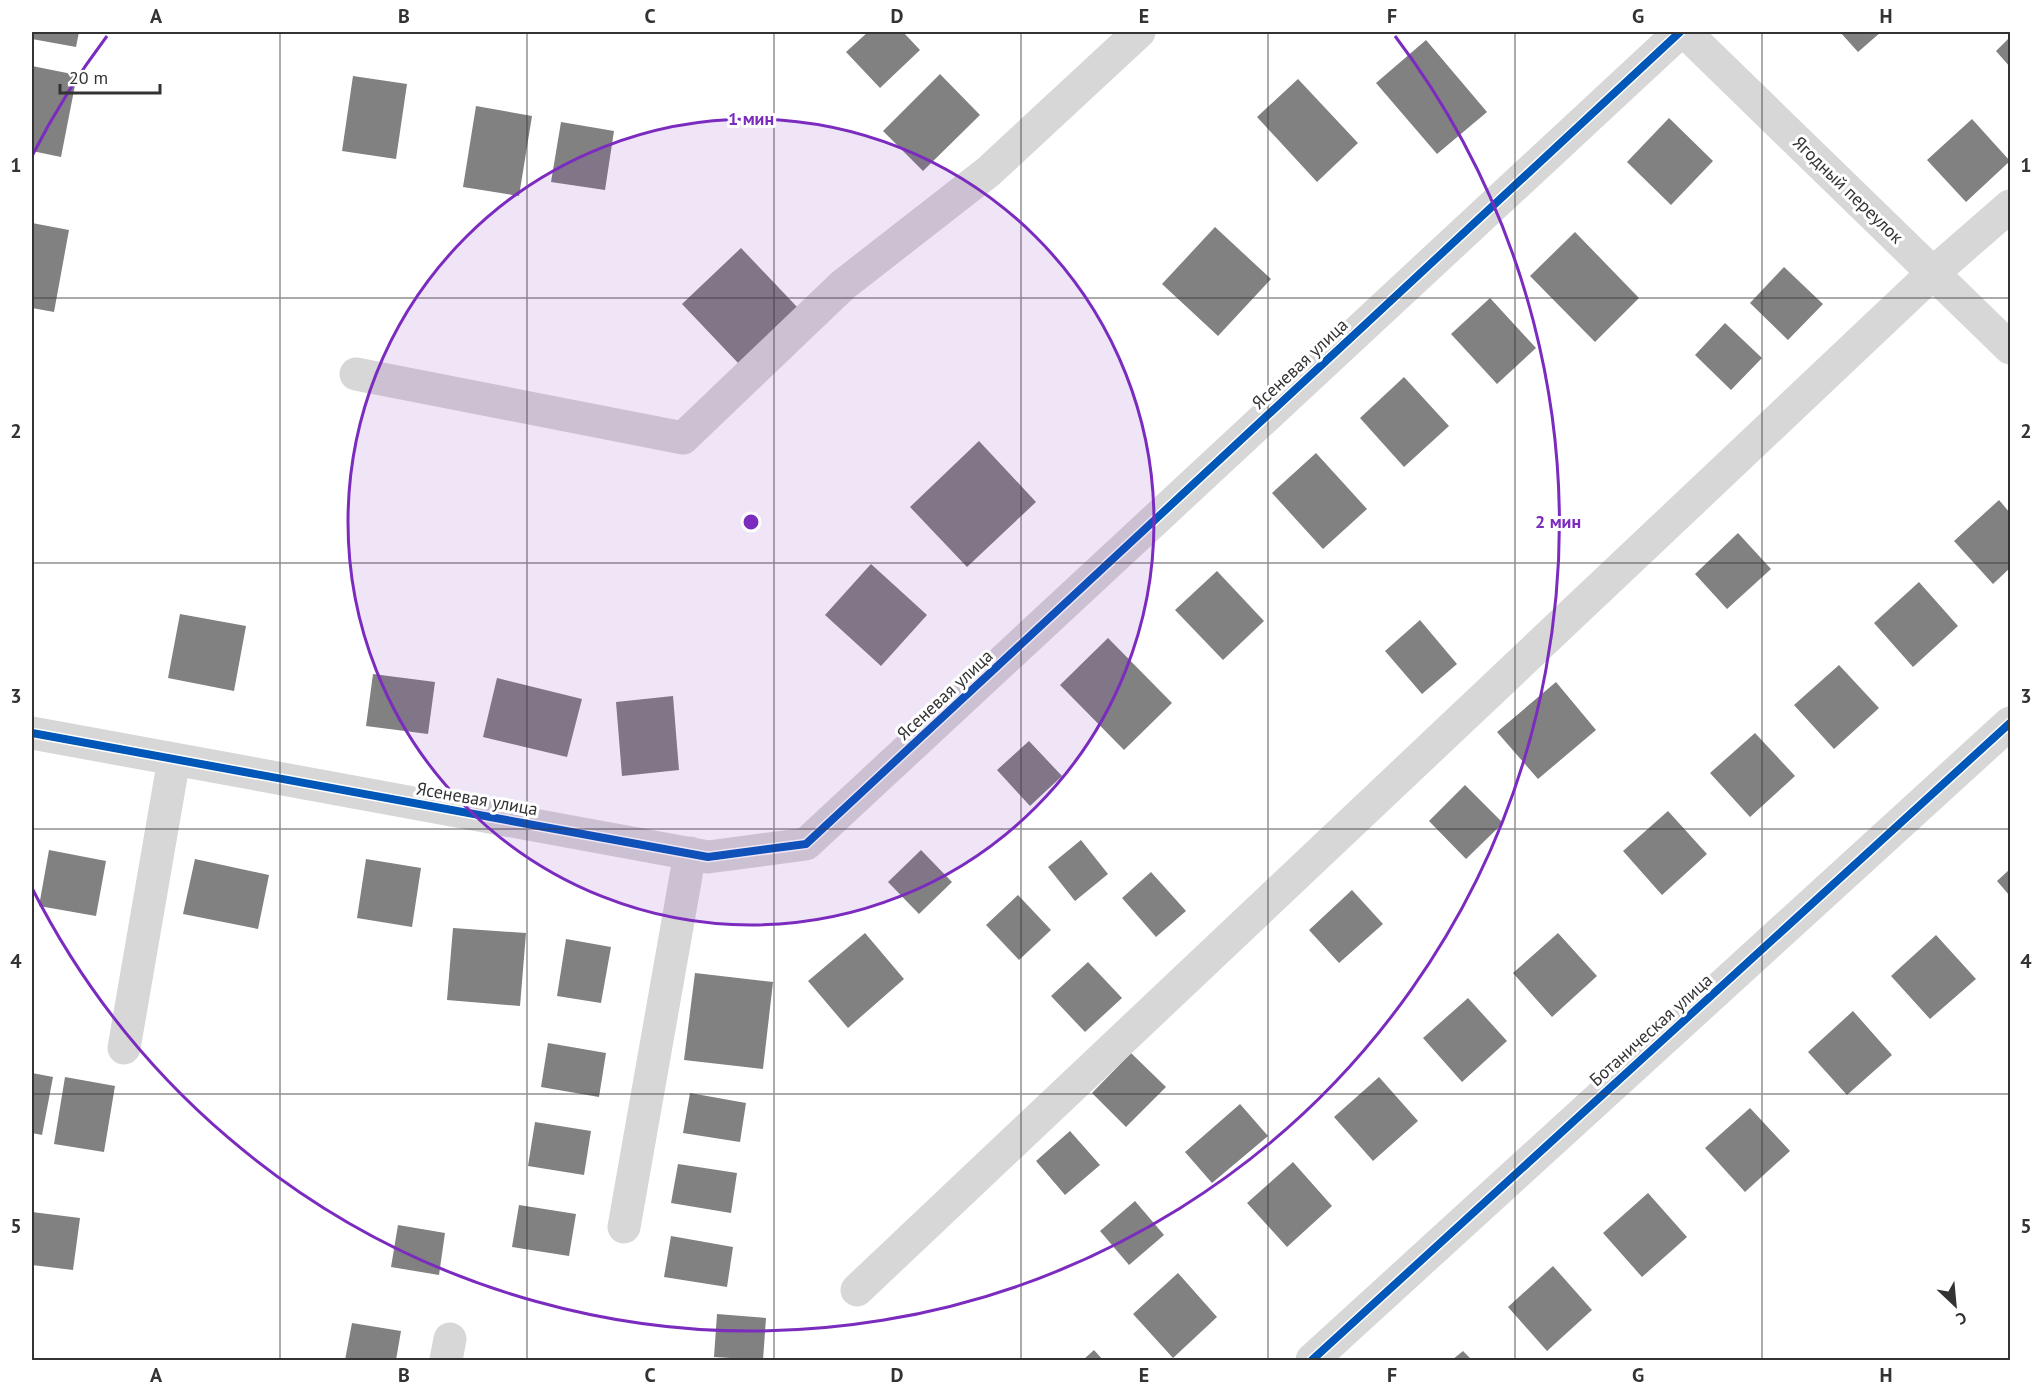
<svg xmlns="http://www.w3.org/2000/svg" width="2042" height="1392" font-family="'PT Sans',sans-serif">
  <rect width="100%" height="100%" fill="#fff"/>
  <path fill="#818181" d="M32 32H79L76 47 32 39Z
    M868 32H903L920 50 880 88 846 52Z
    M1840 32H1881L1858 52Z
    M2010 37V67L1996 51Z
    M1426 40 1487 112 1437 154 1376 83Z
    M32 66 77 75 61 157 32 151Z
    M940 74 980 115 923 171 883 131Z
    M353 76 407 84 396 159 342 151Z
    M1298 79 1358 143 1317 182 1257 117Z
    M476 106 532 116 519 196 463 187Z
    M1669 118 1713 161 1671 205 1627 162Z
    M1972 119 2010 161 1966 202 1927 160Z
    M561 122 614 131 605 190 551 182Z
    M32 223 69 230 54 312 32 308Z
    M1215 227 1271 279 1218 336 1162 284Z
    M1575 232 1639 298 1595 342 1530 276Z
    M741 248 798 308 739 364 682 304Z
    M1784 267 1823 304 1788 340 1750 303Z
    M1490 298 1536 348 1497 384 1451 334Z
    M1725 323 1762 358 1731 390 1695 355Z
    M1404 377 1449 426 1404 467 1360 418Z
    M979 441 1036 502 967 567 910 507Z
    M1316 453 1367 509 1323 549 1272 493Z
    M1999 500 2010 513V568L1993 584 1954 541Z
    M1738 533 1771 569 1727 609 1695 574Z
    M871 564 927 615 881 666 825 615Z
    M1217 571 1264 621 1223 660 1175 610Z
    M1919 582 1958 626 1913 667 1874 623Z
    M180 614 246 626 234 691 168 678Z
    M1420 620 1457 664 1422 694 1385 651Z
    M1108 638 1172 703 1124 750 1060 685Z
    M1839 665 1879 708 1834 749 1794 705Z
    M373 674 435 682 428 734 366 726Z
    M497 678 582 699 567 757 483 737Z
    M1556 682 1596 730 1538 779 1497 732Z
    M673 696 679 770 622 776 616 702Z
    M1755 733 1795 776 1750 817 1710 773Z
    M1029 741 1062 776 1030 806 997 770Z
    M1465 785 1503 823 1466 859 1429 821Z
    M1668 811 1707 854 1662 895 1623 851Z
    M1081 840 1108 874 1075 901 1048 867Z
    M49 850 106 861 96 916 39 906Z
    M921 850 952 882 919 914 888 882Z
    M195 859 269 875 258 929 183 914Z
    M366 859 421 868 412 927 357 918Z
    M2010 869V896L1997 881Z
    M1151 872 1186 911 1156 937 1122 898Z
    M1352 890 1383 924 1339 963 1309 930Z
    M1018 895 1051 930 1019 960 986 925Z
    M453 928 526 933 520 1006 447 1000Z
    M865 933 904 979 848 1028 808 981Z
    M1558 933 1597 976 1552 1017 1513 973Z
    M1936 935 1976 979 1930 1019 1891 976Z
    M566 939 611 947 601 1003 557 996Z
    M1088 962 1122 998 1085 1032 1051 996Z
    M695 973 773 982 763 1069 684 1060Z
    M1468 998 1507 1041 1462 1082 1423 1038Z
    M1853 1011 1892 1055 1847 1095 1808 1052Z
    M548 1043 606 1053 599 1097 541 1087Z
    M1131 1053 1166 1087 1126 1127 1092 1093Z
    M32 1073 53 1077 42 1135 32 1133Z
    M65 1077 115 1086 104 1152 54 1144Z
    M1379 1077 1418 1121 1373 1161 1334 1117Z
    M690 1093 746 1103 740 1142 683 1133Z
    M1240 1104 1268 1136 1212 1183 1185 1152Z
    M1750 1108 1790 1151 1745 1192 1705 1148Z
    M535 1122 591 1131 584 1175 528 1166Z
    M1070 1131 1100 1165 1065 1195 1036 1161Z
    M1293 1162 1332 1206 1287 1247 1247 1203Z
    M678 1164 737 1173 731 1213 671 1203Z
    M1648 1193 1687 1237 1642 1277 1603 1233Z
    M1135 1201 1164 1235 1129 1265 1100 1231Z
    M519 1205 576 1214 569 1256 512 1247Z
    M32 1212 80 1218 73 1270 32 1265Z
    M398 1225 445 1233 439 1275 391 1267Z
    M671 1236 733 1247 727 1287 664 1277Z
    M1553 1266 1592 1310 1547 1351 1508 1307Z
    M1178 1273 1217 1317 1173 1358 1133 1314Z
    M717 1314 766 1318 763 1360 714 1357Z
    M352 1323 401 1331 396 1360H345Z
    M1094 1350 1103 1360H1083Z
    M1463 1351 1472 1360H1452Z"/>
  <g fill="none" stroke-linecap="round" stroke-linejoin="round">
    <path stroke="#d7d7d7" stroke-width="33" d="M1685 32 2010 348
      M356 374 683 438 843 285 988 172 1139 32
      M32 733 708 857 806 844 1680 32
      M124 1048 174 759
      M624 1227 690 853
      M857 1290 1933 273 2010 206
      M446 1360 450 1339
      M1312 1360 2010 723"/>
    <defs>
      <path id="cycleway" d="M32 733 708 857 806 844 1680 32
        M1312 1360 2010 723"/>
    </defs>
    <use href="#cycleway" stroke="#fff" stroke-width="11"/>
    <use href="#cycleway" stroke="#0057b8" stroke-width="8"/>
  </g>
  <path fill="none" stroke="#333" stroke-width="1.5" stroke-opacity="0.55" d="M280 32V1360M527 32V1360M774 32V1360M1021 32V1360M1268 32V1360M1515 32V1360M1762 32V1360M32 298H2010M32 563H2010M32 829H2010M32 1094H2010"/>
  <circle cx="751" cy="522" r="403" fill="#7b2cbf" fill-opacity=".12"/>
  <g fill="none" stroke="#7b2cbf" stroke-width="3">
    <circle cx="751" cy="522" r="403"/>
    <path d="M32 156A807 807 0 0 1 107 36M1395 36A807 807 0 1 1 32 888"/>
  </g>
  <g text-anchor="middle" stroke-width="6" stroke-linejoin="round" paint-order="stroke">
    <g font-size="18" fill="#333" stroke="#fff">
      <text transform="translate(1848 190) rotate(44)" y="6">Ягодный переулок</text>
      <text transform="translate(1300 364) rotate(-43)" y="6">Ясеневая улица</text>
      <text transform="translate(945 695) rotate(-43)" y="6">Ясеневая улица</text>
      <text transform="translate(477 799) rotate(10)" y="6">Ясеневая улица</text>
      <text transform="translate(1651 1030) rotate(-42)" y="6">Ботаническая улица</text>
    </g>
  </g>
  <circle cx="751" cy="522" r="9" fill="#7b2cbf" stroke="#fff" stroke-width="3"/>
  <g font-size="18" text-anchor="middle" font-weight="bold" fill="#7b2cbf" stroke="#fff" stroke-width="6" stroke-linejoin="round" paint-order="stroke">
    <text x="751" y="125">1 мин</text>
    <text x="1558" y="528">2 мин</text>
  </g>
  <rect width="2042" height="1392" fill="none" stroke="#ffffff" stroke-width="66"/>
  <g transform="translate(1955 1305) rotate(154)" stroke="#ffffff" stroke-width="4.5" paint-order="stroke">
  <path d="M0-4.5L10 22L0 15L-10 22Z" fill="#333333"/>
  <text y="-9" font-size="16" font-weight="bold" text-anchor="middle" fill="#333333">С</text>
  </g>
  <path d="M60 84v9h100v-9" fill="none" stroke="#333333" stroke-width="3"/>
  <text x="69" y="84" font-size="18" fill="#333333" stroke="#ffffff" stroke-width="4.5" paint-order="stroke">20 m</text>
  <rect x="33" y="33" width="1976" height="1326" fill="none" stroke="#333" stroke-width="2"/>
  <g font-size="20" text-anchor="middle" font-weight="bold" fill="#333">
    <text x="156" y="23">A</text>
    <text x="404" y="23">B</text>
    <text x="650" y="23">C</text>
    <text x="897" y="23">D</text>
    <text x="1144" y="23">E</text>
    <text x="1392" y="23">F</text>
    <text x="1638" y="23">G</text>
    <text x="1886" y="23">H</text>
    <text x="16" y="172">1</text>
    <text x="2026" y="172">1</text>
    <text x="16" y="438">2</text>
    <text x="2026" y="438">2</text>
    <text x="16" y="703">3</text>
    <text x="2026" y="703">3</text>
    <text x="16" y="968">4</text>
    <text x="2026" y="968">4</text>
    <text x="16" y="1233">5</text>
    <text x="2026" y="1233">5</text>
    <text x="156" y="1382">A</text>
    <text x="404" y="1382">B</text>
    <text x="650" y="1382">C</text>
    <text x="897" y="1382">D</text>
    <text x="1144" y="1382">E</text>
    <text x="1392" y="1382">F</text>
    <text x="1638" y="1382">G</text>
    <text x="1886" y="1382">H</text>
  </g>
</svg>
